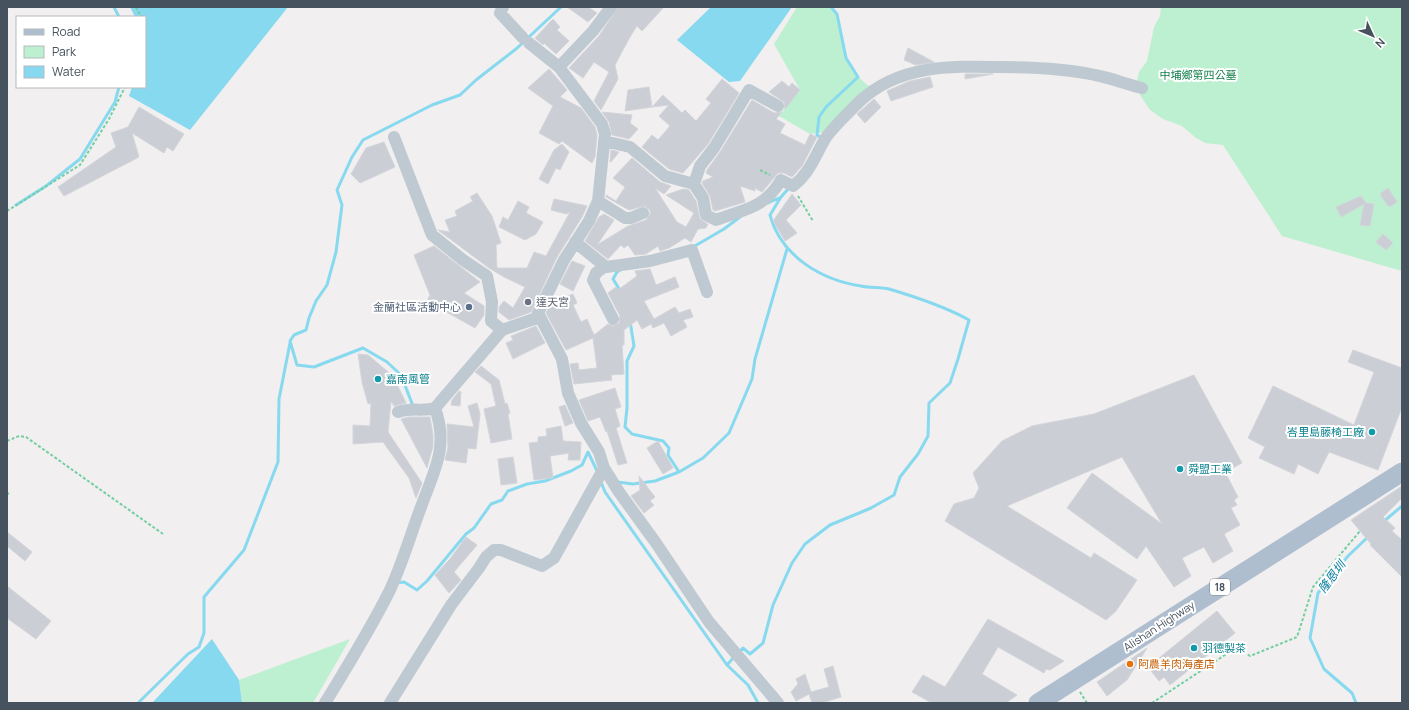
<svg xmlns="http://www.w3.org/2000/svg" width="1409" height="710" font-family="Manrope,'Noto Sans TC',sans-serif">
  <rect width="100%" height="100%" fill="#f1efef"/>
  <path fill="#bcf0d0" d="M797 7H831C843 20 840 41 846 58 850 70 860 79 870 87L826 132 810 134 779 116 800 90 774 44Z
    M1161 7H1402V271L1282 236 1223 145 1205 143 1196 138 1182 126 1163 119 1150 110 1140 95 1137 82 1139 72 1147 61 1154 27 1160 16Z
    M350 639 313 703H242L239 680Z"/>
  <path fill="#87d9ef" d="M130 7H288L190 130 129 96 132 87H145V17H135Z
    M711 7H792L740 81 729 82 677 40Z
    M212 639 239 680 242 703H152Z"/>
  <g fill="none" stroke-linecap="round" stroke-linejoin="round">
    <path stroke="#87d9ef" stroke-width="3" d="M114 7 119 17
      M822 138 817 135 819 117 826 107 858 77 846 58 837 14 831 7
      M768 203 779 198
      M16 205 46 186 80 159 115 102 119 87
      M693 247 724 229 740 217
      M621 292 613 279 617 272 622 269
      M630 321 634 346 627 361V408L625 427 632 434 663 441 669 448 668 455 679 472
      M413 406 401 375 387 362 363 348 314 367 297 365 290 341 294 335 306 330 309 318 316 301 327 285 336 252 342 205 337 190 352 157 363 140 432 105 460 95 476 80 516 49 561 7
      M601 482 605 492 727 665
      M617 482 633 484 655 481 679 472 703 458 729 433 752 379 755 359 787 249
      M1383 522 1402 506
      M396 583 404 582 417 590 427 581 466 534 474 528 491 504 502 500 508 491 527 484 545 481 571 471 582 465 588 452 598 473
      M739 652 743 648 750 654 763 643 773 605 792 563 805 544 830 525 871 508 894 495 900 477 918 454 928 436 929 403 950 383 958 359 969 320C944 306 916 297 889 289 880 287 870 288 861 286 821 280 781 256 770 215L781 197 789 188
      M735 656 727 665 748 685 758 703
      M139 702 188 654 199 647 204 633V597L244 550 278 462 279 399 290 343
      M1356 703 1352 693 1324 669 1310 638 1318 593 1348 556 1369 536"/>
  </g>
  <path fill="#cbced4" stroke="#d3d5db" d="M567 7H588L597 13 588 22Z
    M618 7H664L642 31 637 26 630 37 615 65 618 79 601 110 594 101 609 72 594 62 583 78 569 68 599 36Z
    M553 19 560 27 557 30 569 41 556 54 544 43 543 45 535 38Z
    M908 48 934 62 916 65 904 60Z
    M549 69 567 90 560 97 581 108 595 127 597 135 595 157 592 163 562 141 559 144 539 133 553 106 528 88Z
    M965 74H993L965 79Z
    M930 77 933 87 891 101 887 91 910 81Z
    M722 79 739 93 708 144 683 173 669 169 642 147 652 135 658 140 670 126 659 116 669 105 652 107 663 95 682 113 685 110 696 121 711 103 706 99Z
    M782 81 789 87 792 83 800 90 785 109 784 102 769 92Z
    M649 87 652 107 625 111 628 90Z
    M874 99 881 107 865 123 857 114Z
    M752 100 774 113 782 112 776 119 785 124 780 133 805 145 810 134 817 137 802 166 792 177 784 173H778L762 192 755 188V191L740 186 745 202 715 211 713 210 710 196 702 183 703 181 713 177 706 173 707 170 720 152Z
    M139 107 184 134 173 151 167 147 164 153 132 133 139 157 64 196 58 187 116 147 111 133 128 127Z
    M602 112 632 115 630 123 638 129 629 139 612 135 609 122Z
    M384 142 395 167 360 183 351 174 366 148Z
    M562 144 569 152 560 170 556 168 548 184 539 179 554 150Z
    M611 150 619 152 611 162H610Z
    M632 158 660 182 671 186 664 194 655 188 677 222 686 227 694 213 666 195 683 189 689 190 696 201 700 219 708 224 706 228 698 229 691 242 685 238 669 248 660 251 658 246 646 254 635 255 628 245 624 248 621 245 608 259 585 241 599 217 604 214 614 220 597 245 628 226 646 220 650 214V210L644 206 629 210 606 197V195L616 201 625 187 613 178Z
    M1388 188 1397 202 1391 206H1388L1381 196V193Z
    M477 193 492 216 501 243 496 245 497 268H527L534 252 546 256 570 212 566 214 551 210 554 199 587 206 582 217 557 257 531 312 509 320 499 312V307L504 301 513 308 525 287 504 277 489 268 438 230 450 232 445 220 457 216 455 211 473 201 470 197Z
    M792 194 801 205 786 220 797 233 785 241 773 221Z
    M1361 196 1366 203 1374 204 1370 226 1360 225 1364 204 1341 217 1336 207Z
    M518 201 529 207 526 213 543 222 536 234 525 240 499 227 503 217 508 220Z
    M1383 234 1393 243 1386 250 1376 242Z
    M434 246 480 282 464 293 484 306V315L475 328 427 301 430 295 414 255Z
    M572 261 585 266 573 291 560 284Z
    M650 269 656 285 675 277 679 287 644 301 654 319 675 307 679 313 690 309 693 317 683 320 687 327 671 336 664 323 653 328 651 324 642 329 637 320 624 330V345H622L624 374 611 375 612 380 574 384 570 364 578 363 579 370 597 368 593 338 566 350 546 313 551 303 573 294 577 303 573 305 581 322 587 319 594 335 608 324 613 326 619 323 620 316 608 293 616 287 618 290 637 276 635 271Z
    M536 326 545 343 513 359 506 343 513 340 511 336Z
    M1353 350 1402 368V407L1378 470 1329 452 1318 474 1298 464 1294 474 1259 458 1265 447 1248 438 1273 386 1354 425 1374 372 1348 362Z
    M358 354 368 355 393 376 406 403 394 406 391 401 388 432 422 483 416 498 409 478 383 442 353 444V425L370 426 371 403 368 404 362 382Z
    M481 366 499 380 505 404 507 403 510 413 508 414 512 439 491 443 484 409 496 406 491 384 475 372Z
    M1194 375 1242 463 1225 472 1238 497 1234 500 1237 505 1231 508 1240 525 1224 534 1233 551 1213 563 1204 547 1182 558 1191 576 1174 587 1146 546 1137 559 1067 508 1092 473 1162 524 1122 457 1007 506 1091 558 1094 553 1137 580 1116 611 1106 620 945 521 954 504 974 498 979 488 973 473 1002 441 1032 426 1094 414Z
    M615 388 621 407 615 409 620 426 616 428 627 463 618 465 607 431 606 432 600 417 588 421 579 400Z
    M459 391 461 392 460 406 451 405 452 400Z
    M477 403 480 414 476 449 468 448 466 463 445 460 448 447 447 424 474 427 468 406Z
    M565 405 573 423 565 426 559 407Z
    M409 417H430L433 435V446L427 468 401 419Z
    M561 426 563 441 581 442 580 460H568L569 453 550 456 553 478 534 480 529 443 538 442V437L547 436 546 429Z
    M658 441 673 468 663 474 647 448Z
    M513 457 517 483 501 485 498 459Z
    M639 476 655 497 650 501 654 505 644 513 631 496 640 490Z
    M1402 486V498L1383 517 1395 528 1392 531 1402 540V577L1370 545 1371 544 1351 520Z
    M7 532 32 552 25 561 7 546Z
    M466 537 477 545 454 572 461 580 449 593 435 575 450 559Z
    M7 586 51 621 36 639 7 618Z
    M1217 611 1235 633 1170 685 1164 677 1159 681 1148 667Z
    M988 619 1064 661 1050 670 1046 669 1044 673 998 647 982 674 1017 695 1006 703H932L912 692 923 675 945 687Z
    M1147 648 1127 680 1107 696 1097 682Z
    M833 666 841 697 821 703H812L809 694 796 701 791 692 798 684 796 679 805 674 811 692 829 687 824 669Z"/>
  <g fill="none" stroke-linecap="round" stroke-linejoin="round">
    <path stroke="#73cfa2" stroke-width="2" stroke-dasharray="3 2" stroke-linecap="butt" d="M136 7 141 17
      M760 170 770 175
      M798 196 813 221
      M7 211 80 165 109 119 125 87
      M7 441 19 436 26 437 163 534
      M7 493 9 494
      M1080 692 1087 703
      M1152 703 1237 647 1250 656 1297 637 1313 587 1360 531"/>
    <path stroke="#bfc9d1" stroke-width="12" d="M503 7 500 13 523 38
      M529 43 559 67 602 124 605 134 598 201 589 221 564 260 538 313 562 359 568 393 581 423 599 452 604 468 619 492 656 543 709 622 778 703
      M559 67 593 31 611 7
      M394 137 432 235 463 260 487 276 492 302 491 321 502 330
      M604 141 630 147 665 176 694 184 703 198 706 215 716 220C744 209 764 209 781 180L793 186C810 173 815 156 825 139 831 129 852 109 860 101 899 65 949 66 998 67 1030 67 1063 68 1095 75 1111 78 1126 84 1142 88
      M694 184 700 166 714 148 749 90 778 106
      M598 201 625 218H631L643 213
      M575 242 606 267 650 261 692 250 707 292
      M605 266 596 273 593 280 613 319
      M398 412C413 407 423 412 435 408L502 330 540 317
      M325 703C347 667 370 630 389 592 402 565 410 536 421 507 434 471 449 447 435 408
      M390 703 451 605 479 568 486 557 494 550H501L542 566 554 558 604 468"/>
    <path stroke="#aebecf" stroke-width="19" d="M1038 703 1402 472"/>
  </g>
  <circle fill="#6b7280" stroke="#fff" stroke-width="1.5" cx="528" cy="302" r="4"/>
  <circle fill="#5c6f8a" stroke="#fff" stroke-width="1.5" cx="469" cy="307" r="4"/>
  <g fill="#0f9aa8" stroke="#fff" stroke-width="1.5">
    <circle cx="378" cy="379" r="4"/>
    <circle cx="1372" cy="432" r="4"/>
    <circle cx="1180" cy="469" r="4"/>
    <circle cx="1194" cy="648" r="4"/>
  </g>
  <circle fill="#e8710a" stroke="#fff" stroke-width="1.5" cx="1130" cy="664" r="4"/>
  <g text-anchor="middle" stroke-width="4" stroke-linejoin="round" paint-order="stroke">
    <rect fill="#fff" stroke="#7e868e" stroke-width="1" x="1210" y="579" width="20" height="16" rx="3"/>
    <g font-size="10" font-weight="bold" fill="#46525d">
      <text x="1220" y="591">18</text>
    </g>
    <g font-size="11" fill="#14814b" stroke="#fff">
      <text x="1198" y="79">中埔鄉第四公墓</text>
    </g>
    <g font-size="11" fill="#5b616d" stroke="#fff" text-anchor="start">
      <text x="536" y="306">達天宮</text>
    </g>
    <g font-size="11" fill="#4e5e75" stroke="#fff" text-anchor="end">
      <text x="461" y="311">金蘭社區活動中心</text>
    </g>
    <g font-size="11" fill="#0d838f" stroke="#fff" text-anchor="start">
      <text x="386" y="383">嘉南風管</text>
      <text x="1364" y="436" text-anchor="end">峇里島藤椅工廠</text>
      <text x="1188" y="473">舜盟工業</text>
      <text x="1202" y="652">羽德製茶</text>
    </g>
    <g font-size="11" fill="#46525d" stroke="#fff">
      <text transform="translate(1159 626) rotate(-33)" y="4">Alishan Highway</text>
    </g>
    <g font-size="11" fill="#c56008" stroke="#fff" text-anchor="start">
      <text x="1138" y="668">阿農羊肉海產店</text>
    </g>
    <g font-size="12" font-style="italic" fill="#097e9e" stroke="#fff">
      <text transform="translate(1332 577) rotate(-53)" y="4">隆恩圳</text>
    </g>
  </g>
  <rect width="1409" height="710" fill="none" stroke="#46525d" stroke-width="16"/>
  <rect x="16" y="16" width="130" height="72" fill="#ffffff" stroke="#b5babe"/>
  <rect x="24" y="29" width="20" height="6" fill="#aebecf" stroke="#b5babe"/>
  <text x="52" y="36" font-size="12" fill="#46525d">Road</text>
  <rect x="24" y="46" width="20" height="12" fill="#bcf0d0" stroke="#b5babe"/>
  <text x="52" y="56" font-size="12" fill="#46525d">Park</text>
  <rect x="24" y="66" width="20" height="12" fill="#87d9ef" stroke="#b5babe"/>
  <text x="52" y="76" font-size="12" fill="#46525d">Water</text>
  <g transform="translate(1373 36) rotate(134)" stroke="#ffffff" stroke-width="3" paint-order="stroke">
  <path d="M0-3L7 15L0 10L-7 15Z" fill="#46525d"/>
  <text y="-6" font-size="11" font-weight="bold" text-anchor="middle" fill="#46525d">N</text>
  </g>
</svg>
